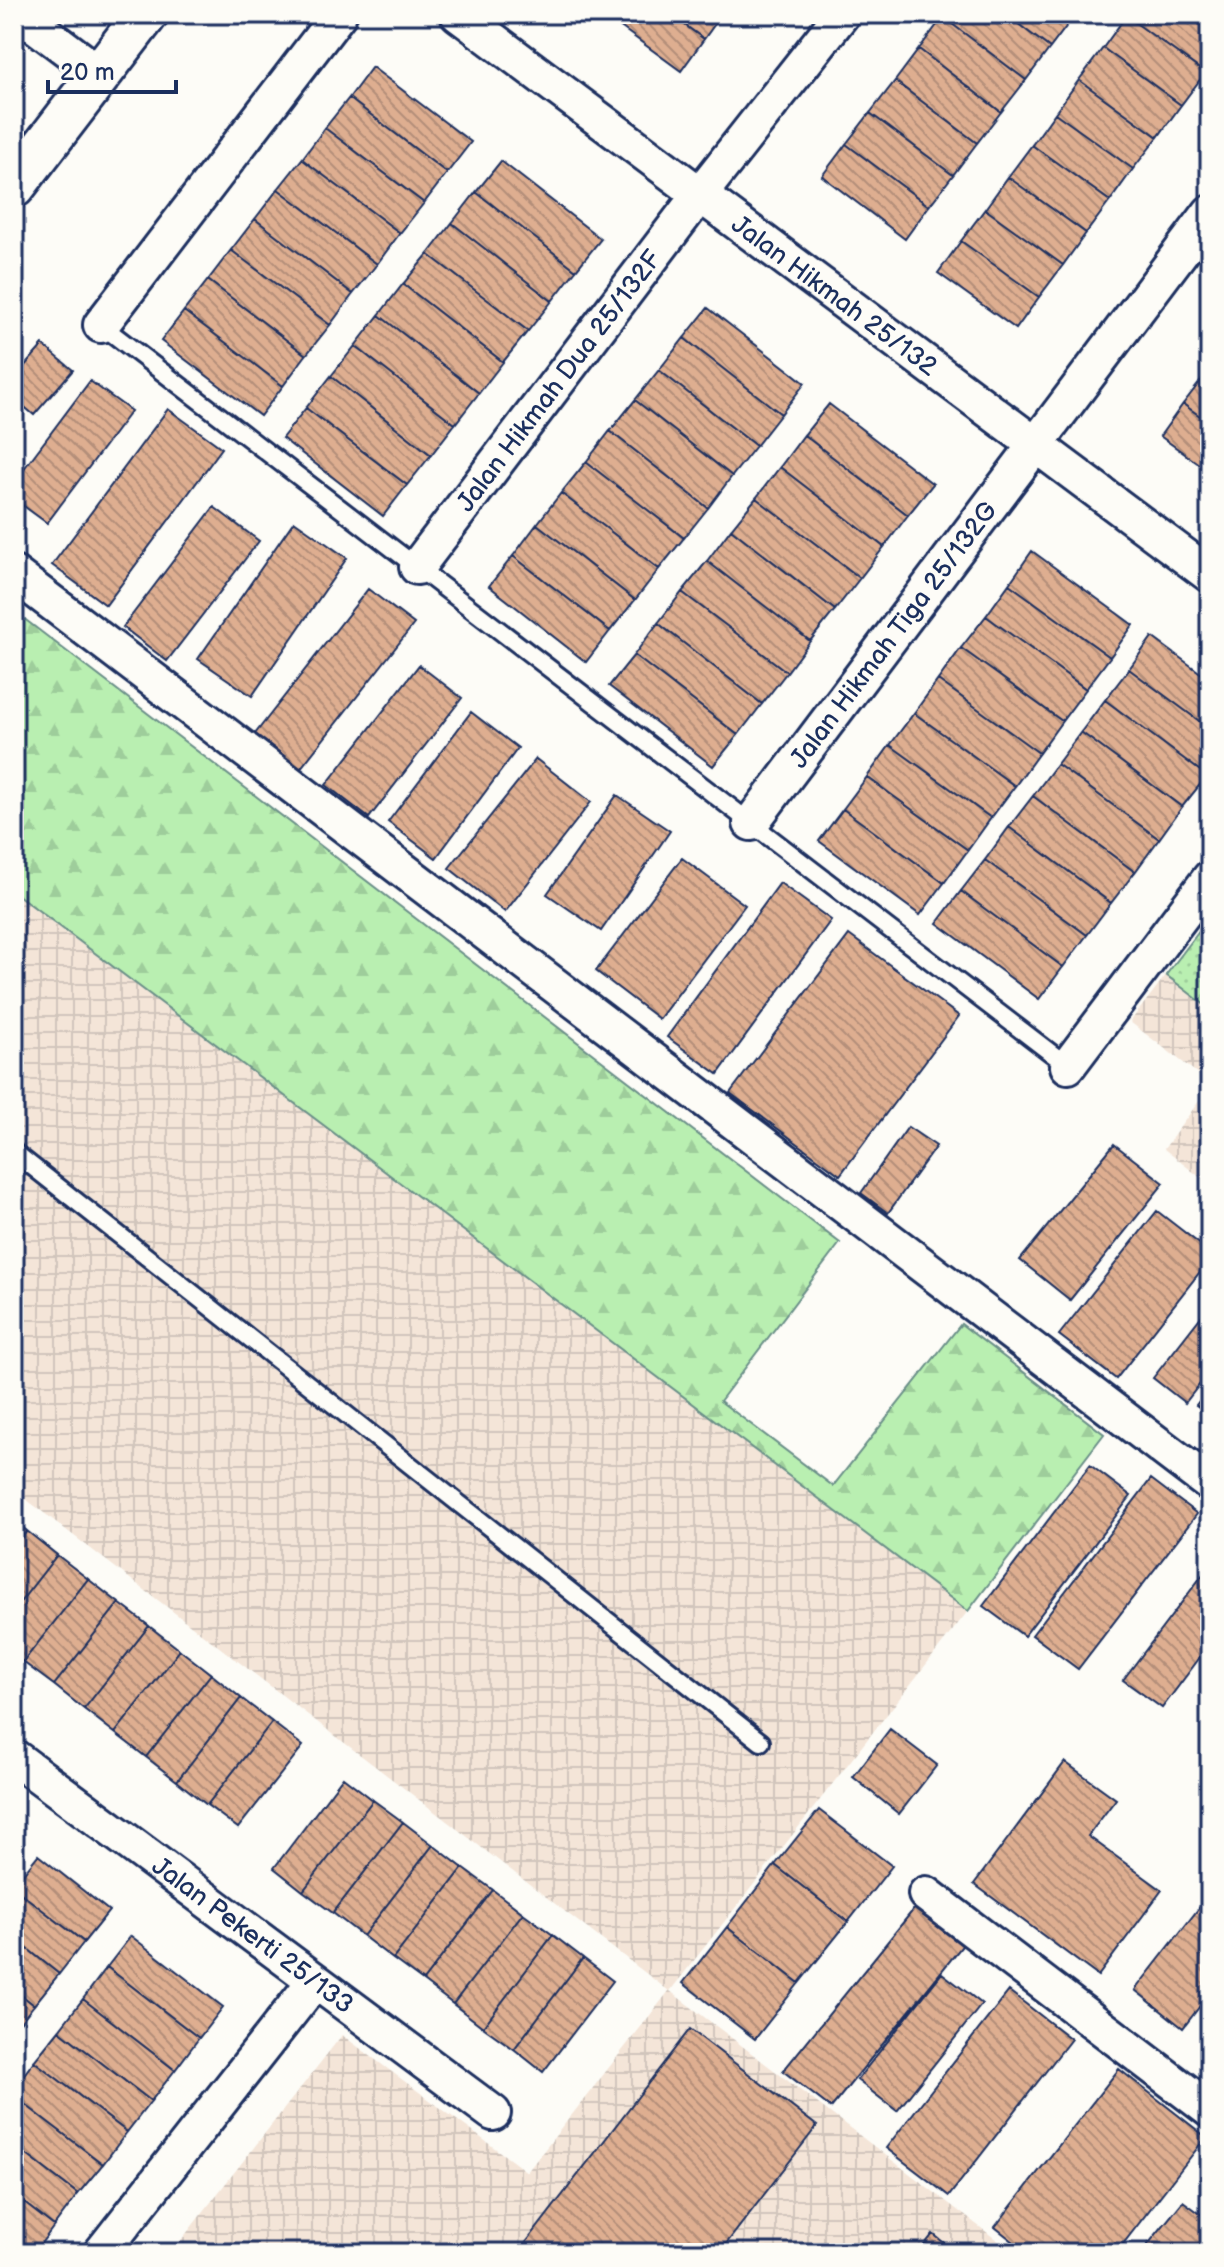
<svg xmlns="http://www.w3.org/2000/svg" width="1224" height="2267" font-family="'Balsamiq Sans',sans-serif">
  <defs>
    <pattern id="industrial-grid" width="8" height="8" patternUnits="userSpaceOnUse" patternTransform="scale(2)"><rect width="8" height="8" fill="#f4e5d8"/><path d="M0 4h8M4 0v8" fill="none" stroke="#d1c5bc"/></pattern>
    <pattern id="grass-dots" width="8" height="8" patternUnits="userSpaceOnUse" patternTransform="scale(2)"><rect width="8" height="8" fill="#b9efb1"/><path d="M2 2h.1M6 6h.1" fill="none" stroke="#9ecd9b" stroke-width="1.8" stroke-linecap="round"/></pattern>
    <pattern id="forest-firs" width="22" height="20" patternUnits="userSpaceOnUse" patternTransform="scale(2)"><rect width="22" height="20" fill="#b9efb1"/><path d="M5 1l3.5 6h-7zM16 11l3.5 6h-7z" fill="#9ecd9b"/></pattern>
    <pattern id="building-back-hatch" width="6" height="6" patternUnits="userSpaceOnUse" patternTransform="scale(2)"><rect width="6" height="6" fill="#deae90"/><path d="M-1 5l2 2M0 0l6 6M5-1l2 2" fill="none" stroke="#b38e79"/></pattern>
  </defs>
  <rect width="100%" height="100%" fill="#fdfcf7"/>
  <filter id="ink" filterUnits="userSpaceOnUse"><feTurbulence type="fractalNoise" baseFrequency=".0125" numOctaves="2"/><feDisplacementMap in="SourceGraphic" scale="16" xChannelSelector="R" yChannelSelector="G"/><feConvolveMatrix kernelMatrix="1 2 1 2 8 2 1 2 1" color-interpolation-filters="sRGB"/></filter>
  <g filter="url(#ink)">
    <path fill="url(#industrial-grid)" d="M14 892 968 1611 670 1991 1014 2253H171L342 2035 527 2172 669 1991 14 1490Z
      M1166 975 1210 1009V1083L1130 1022Z
      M1210 1086V1185L1164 1149Z"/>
    <path fill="url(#grass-dots)" stroke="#6a8f88" stroke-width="2" d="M1210 917V1009L1166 975Z"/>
    <path fill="url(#forest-firs)" stroke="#6a8f88" stroke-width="2" d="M14 611 840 1243 720 1401 833 1486 961 1324 1104 1434 968 1611 14 892Z"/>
    <path fill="url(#building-back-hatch)" stroke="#1b2f5e" stroke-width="2" d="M609 14H670L704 39 681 71 607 17Z
      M670 14H722L704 39Z
      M945 14H1005L1050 48 1026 80 943 17Z
      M1005 14H1072L1074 16 1050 48Z
      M1128 14H1191L1210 28V66L1205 73 1126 16Z
      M1126 16 1205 73 1181 105 1103 48Z
      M943 17 1026 80 1001 112 919 49Z
      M1103 48 1181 105 1158 137 1079 80Z
      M919 49 1001 112 977 143 895 81Z
      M372 67 471 142 447 173 349 98Z
      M1079 80 1158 137 1133 169 1055 113Z
      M895 81 977 143 953 175 870 113Z
      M349 98 447 173 424 203 325 128Z
      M870 113 953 175 929 206 846 144Z
      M1055 113 1133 169 1110 201 1032 145Z
      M325 128 424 203 400 233 302 159Z
      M846 144 929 206 905 239 822 176Z
      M1032 145 1110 201 1086 233 1008 177Z
      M302 159 400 233 377 264 278 189Z
      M501 161 601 239 576 270 476 192Z
      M1008 177 1086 233 1063 265 985 209Z
      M278 189 377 264 353 294 255 219Z
      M476 192 576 270 552 301 452 223Z
      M985 209 1063 265 1039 297 961 241Z
      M255 219 353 294 330 325 231 250Z
      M452 223 552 301 528 331 428 254Z
      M961 241 1039 297 1016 329 938 273Z
      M231 250 330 325 306 355 208 280Z
      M428 254 528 331 503 362 403 284Z
      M208 280 306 355 283 386 184 311Z
      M403 284 503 362 479 393 379 315Z
      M708 308 805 383 781 414 684 338Z
      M184 311 283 386 260 416 161 341Z
      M379 315 479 393 455 424 355 346Z
      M684 338 781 414 756 446 659 370Z
      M43 345 73 370 34 415 14 398V378Z
      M355 346 455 424 431 455 331 376Z
      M659 370 756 446 732 476 635 400Z
      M1207 373 1210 376V423L1183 404Z
      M331 376 431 455 407 485 306 408Z
      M90 381 131 411 47 523 14 499V482Z
      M635 400 732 476 708 508 610 431Z
      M829 404 933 484 908 515 804 435Z
      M1183 404 1210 423V472L1160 436Z
      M306 408 407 485 383 516 282 438Z
      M168 409 222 448 106 605 52 565Z
      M610 431 708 508 684 538 586 462Z
      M804 435 908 515 884 547 780 467Z
      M586 462 684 538 659 569 561 493Z
      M780 467 884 547 860 578 756 498Z
      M561 493 659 569 635 600 537 524Z
      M756 498 860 578 835 610 731 529Z
      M214 507 259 541 167 661 123 627Z
      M294 521 347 558 252 696 198 659Z
      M537 524 635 600 610 631 513 556Z
      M731 529 835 610 810 641 707 561Z
      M1032 551 1133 625 1110 657 1009 584Z
      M513 556 610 631 586 662 489 586Z
      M707 561 810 641 787 672 682 592Z
      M1009 584 1110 657 1086 689 986 616Z
      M368 589 414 624 300 769 255 734Z
      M682 592 787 672 762 704 658 623Z
      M986 616 1086 689 1062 721 961 648Z
      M658 623 762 704 738 735 634 655Z
      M1152 637 1210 680V729L1129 669Z
      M961 648 1062 721 1039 753 938 680Z
      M634 655 738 735 713 766 609 686Z
      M419 665 462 698 369 818 326 785Z
      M1129 669 1210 729V771L1207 776 1105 700Z
      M938 680 1039 753 1015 786 914 713Z
      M1105 700 1207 776 1182 807 1081 732Z
      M471 712 518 748 436 858 388 822Z
      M914 713 1015 786 991 818 890 745Z
      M1081 732 1182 807 1159 839 1057 764Z
      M890 745 991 818 968 850 867 777Z
      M536 759 591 802 505 912 449 868Z
      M1057 764 1159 839 1135 872 1033 796Z
      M867 777 968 850 944 883 843 809Z
      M617 795 670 831 601 931 547 894Z
      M1033 796 1135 872 1111 903 1009 827Z
      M843 809 944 883 920 915 819 841Z
      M1009 827 1111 903 1087 935 985 860Z
      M682 858 745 905 659 1019 596 971Z
      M985 860 1087 935 1063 967 961 891Z
      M780 883 831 920 718 1074 667 1037Z
      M961 891 1063 967 1039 999 937 923Z
      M849 935 959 1016 840 1175 730 1093Z
      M908 1127 936 1146 888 1213 861 1193Z
      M1114 1144 1164 1183 1070 1300 1020 1260Z
      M1157 1211 1210 1252V1259L1116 1379 1059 1335Z
      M1210 1305V1371L1185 1403 1153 1378Z
      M1210 1387V1415L1196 1405Z
      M1090 1465 1131 1496 1024 1636 983 1606Z
      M1151 1479 1197 1514 1078 1669 1032 1635Z
      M14 1521 27 1531 14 1547Z
      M27 1531 57 1555 14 1610V1547Z
      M57 1555 88 1579 23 1662 14 1655V1610Z
      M1210 1565V1644L1162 1708 1123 1680Z
      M88 1579 119 1603 54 1685 23 1662Z
      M119 1603 149 1626 84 1709 54 1685Z
      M149 1626 180 1650 115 1733 84 1709Z
      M180 1650 211 1674 146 1757 115 1733Z
      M211 1674 241 1698 177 1781 146 1757Z
      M241 1698 272 1722 207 1805 177 1781Z
      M272 1722 303 1746 238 1828 207 1805Z
      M890 1729 937 1765 899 1814 853 1777Z
      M1065 1762 1116 1799 1088 1836 1162 1890 1098 1976 974 1884Z
      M343 1777 373 1800 303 1891 274 1868Z
      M373 1800 403 1822 333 1913 303 1891Z
      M819 1810 892 1866 848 1922 775 1865Z
      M403 1822 433 1845 363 1936 333 1913Z
      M433 1845 463 1868 393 1959 363 1936Z
      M38 1855 109 1911 84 1942 14 1888V1885Z
      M775 1865 848 1922 799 1983 727 1927Z
      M463 1868 493 1890 423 1981 393 1959Z
      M14 1888 84 1942 59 1974 14 1938Z
      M493 1890 523 1913 453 2004 423 1981Z
      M1210 1894V1993L1183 2028 1135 1990Z
      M918 1904 966 1941 831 2108 783 2071Z
      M523 1913 553 1935 483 2027 453 2004Z
      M727 1927 799 1983 755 2039 683 1983Z
      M553 1935 583 1958 514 2049 483 2027Z
      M131 1936 223 2007 199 2038 107 1967Z
      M14 1938 59 1974 34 2005 14 1989Z
      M583 1958 613 1981 543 2072 514 2049Z
      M107 1967 199 2038 175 2070 83 1999Z
      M942 1973 982 2004 897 2111 857 2080Z
      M14 1989 34 2005 14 2030Z
      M1009 1991 1071 2039 949 2196 886 2148Z
      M83 1999 175 2070 151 2101 59 2030Z
      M690 2029 817 2126 719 2253H518Z
      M59 2030 151 2101 127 2132 34 2061Z
      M34 2061 127 2132 103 2164 14 2096V2088Z
      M1119 2069 1206 2137 1116 2253H1028L995 2227Z
      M14 2096 103 2164 78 2194 14 2145Z
      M14 2145 78 2194 54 2226 14 2195Z
      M14 2195 54 2226 34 2253H25L14 2245Z
      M1183 2201 1210 2221V2237L1197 2253H1141Z
      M933 2234 957 2253H918Z"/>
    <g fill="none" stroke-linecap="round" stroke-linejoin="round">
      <defs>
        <path id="service" d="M101 325 1068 1066
          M14 1152 761 1742"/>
        <g id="minor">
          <path d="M20 14 100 74"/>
          <path id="s1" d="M458 14 1210 575"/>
          <path d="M101 325 339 14"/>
          <path id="s2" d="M417 567 700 194 842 14"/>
          <path d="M14 574 1210 1484"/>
          <path id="s3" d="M751 823 1210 213"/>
          <path d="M1068 1066 1210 878"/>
          <path id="s4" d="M14 1757 493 2113"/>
          <path d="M926 1894 1210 2110"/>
          <path d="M101 2253 314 1982"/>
        </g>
        <path id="tertiary" d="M14 186 146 14"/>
      </defs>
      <use href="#service" stroke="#1b2f5e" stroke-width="22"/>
      <use href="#minor" stroke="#1b2f5e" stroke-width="40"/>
      <use href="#tertiary" stroke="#1b2f5e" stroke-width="48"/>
      <use href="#service" stroke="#fdfcf7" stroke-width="16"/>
      <use href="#minor" stroke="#fdfcf7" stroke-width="34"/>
      <use href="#tertiary" stroke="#fdfcf7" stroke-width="42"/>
    </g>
  </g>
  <g text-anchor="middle" stroke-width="6" stroke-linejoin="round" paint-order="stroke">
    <g font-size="26" fill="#1b2f5e" stroke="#fdfcf7">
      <text dy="9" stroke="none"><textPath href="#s1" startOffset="470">Jalan Hikmah 25/132</textPath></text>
      <text dy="9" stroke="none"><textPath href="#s2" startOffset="234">Jalan Hikmah Dua 25/132F</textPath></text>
      <text dy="9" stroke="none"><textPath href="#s3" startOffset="236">Jalan Hikmah Tiga 25/132G</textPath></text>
      <text dy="9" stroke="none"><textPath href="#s4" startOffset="298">Jalan Pekerti 25/133</textPath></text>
    </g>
  </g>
  <rect width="1224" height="2267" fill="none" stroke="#fdfcf7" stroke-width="48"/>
  <rect x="24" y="24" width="1176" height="2219" fill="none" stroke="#1b2f5e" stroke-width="3" filter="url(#ink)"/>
  <path d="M48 80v12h128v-12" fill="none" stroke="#1b2f5e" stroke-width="4"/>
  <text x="60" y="80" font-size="24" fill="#1b2f5e" stroke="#fdfcf7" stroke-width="6" paint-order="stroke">20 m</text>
</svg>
